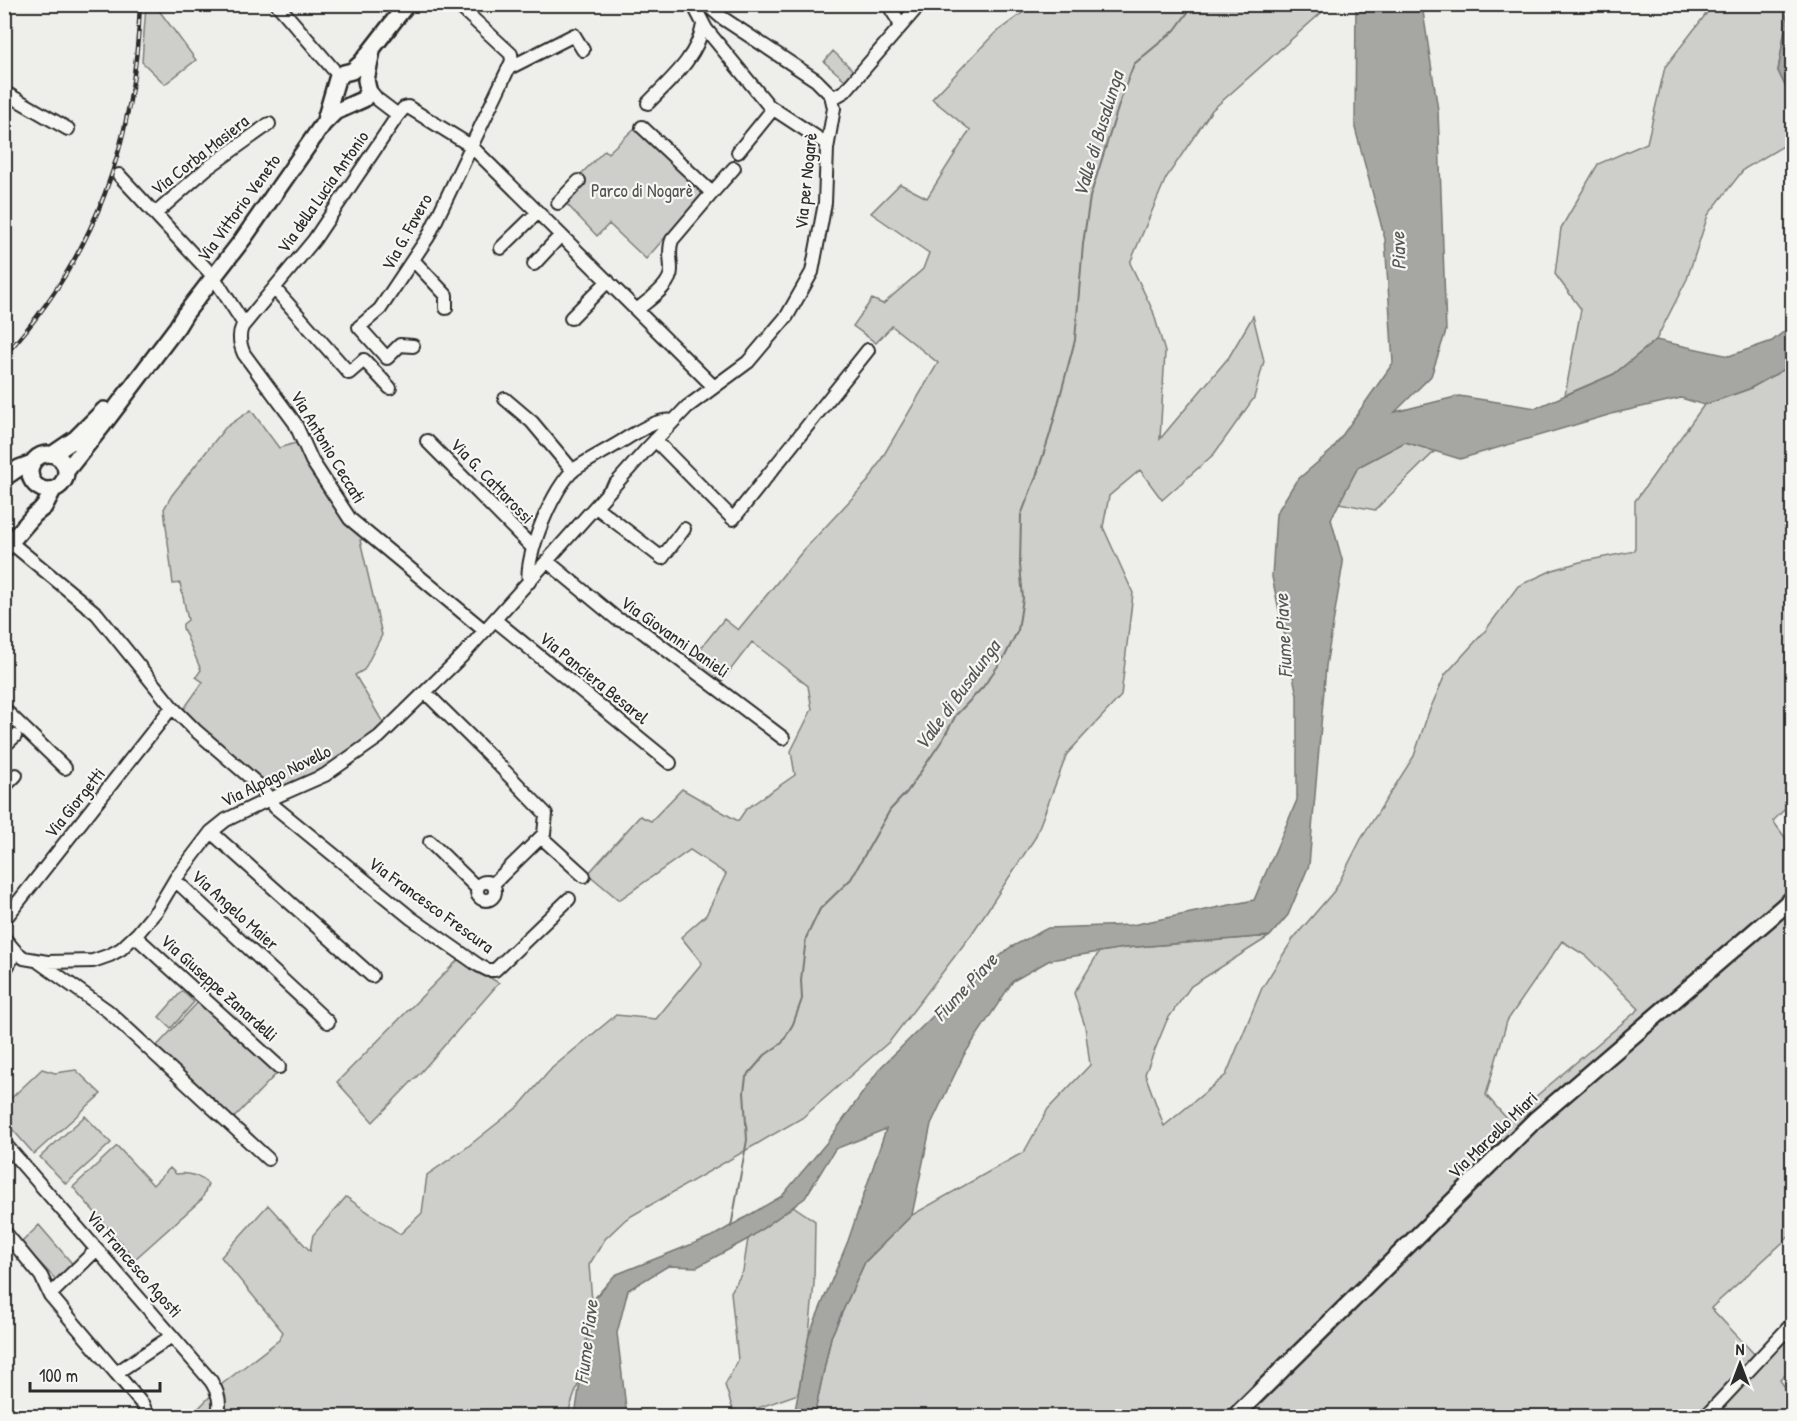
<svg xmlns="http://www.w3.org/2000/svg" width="1797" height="1421" font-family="'Patrick Hand',sans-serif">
  <rect width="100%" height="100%" fill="#eeeeea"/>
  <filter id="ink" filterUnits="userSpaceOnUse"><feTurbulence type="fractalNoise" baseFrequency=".0167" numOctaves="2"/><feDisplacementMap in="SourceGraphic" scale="12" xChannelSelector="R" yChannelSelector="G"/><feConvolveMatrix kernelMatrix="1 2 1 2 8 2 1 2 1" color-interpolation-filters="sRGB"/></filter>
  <g filter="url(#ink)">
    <path fill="#cececa" stroke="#7c7c7a" stroke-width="1.5" fill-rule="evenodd" d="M146 5H155L196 60 165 84 142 62Z
      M1030 5H1330L1212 110 1166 178 1130 263 1153 311 1165 352 1160 439 1229 357 1253 316 1264 361 1254 398 1214 454 1162 500 1140 470 1109 496 1103 527 1133 593 1121 696 1067 754 1035 838 971 935 890 1041 802 1118 626 1219 605 1239 589 1265 592 1301 584 1367 567 1416H191L222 1384 279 1340 283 1332 221 1257 268 1205 310 1251 313 1235 346 1197 400 1234 422 1213 427 1175 466 1148 519 1106 552 1068 616 1015 656 1019 702 963 681 937 706 915 726 874 690 850 619 900 588 874 640 816 651 821 682 789 738 821 746 809 795 775 791 751 812 709 808 686 752 642 718 686 689 663 724 619 738 630 802 552 869 480 938 363 892 326 876 343 853 326 872 299 883 304 923 269 929 253 871 213 900 184 927 198 970 130 932 99 995 33 1025 11Z
      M1713 5H1789L1778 71 1792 100V141L1744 169 1708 215 1687 279 1656 340 1614 374 1565 395 1581 309 1555 274 1561 228 1598 164 1647 143 1665 67Z
      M833 51 859 76 852 86 824 62Z
      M638 125 708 189 646 259 609 224 597 236 559 196 605 150 608 153Z
      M1792 365V802L1773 821 1792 847V1234L1711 1308 1756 1356 1792 1320V1368L1780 1380 1792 1398V1416H814L831 1337 865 1262 912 1215 1024 1152 1048 1109 1090 1065 1085 1026 1074 993 1099 952 1124 948 1270 936 1191 986 1167 1020 1145 1074 1164 1126 1226 1075 1262 988 1293 939 1335 890 1361 839 1414 756 1428 714 1445 675 1485 631 1518 586 1553 570 1580 562 1635 551V501L1704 405 1749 389ZM1562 941 1586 956 1639 1009 1508 1120 1486 1095 1507 1021Z
      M251 410 279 448 303 441 345 509 371 538 360 540 382 635 364 670 355 675 388 731 346 760 269 797 181 713 203 682 196 677 201 670 183 628V624L188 620 180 583 173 584 164 509 172 495 225 428Z
      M1405 442 1435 451 1375 510 1339 503 1358 467Z
      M459 959 499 983 421 1072 373 1122 337 1082Z
      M182 991 194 1002 171 1028 159 1017Z
      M200 1000 278 1072 227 1125 152 1051Z
      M42 1069 55 1073 76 1070 101 1094 34 1154 5 1121V1104Z
      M85 1116 111 1143 66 1184 40 1157Z
      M117 1146 153 1185 170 1168 176 1174C189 1172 199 1175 208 1184L202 1199 135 1259 73 1187Z
      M793 1206 815 1221 814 1283 809 1335 798 1394 735 1416 725 1385 738 1360 731 1292 743 1271 748 1239Z
      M39 1225 76 1268 60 1284 21 1243Z"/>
    <path fill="#a6a6a3" stroke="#757573" stroke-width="1.5" d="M1356 5H1422L1438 110 1446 331 1431 376 1395 412 1459 396 1536 408 1614 374 1656 340 1729 356 1772 341 1792 325V365L1749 389 1704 405 1681 398 1615 413 1460 459 1405 442 1358 467 1331 519 1343 563 1326 666 1309 865 1288 915 1270 936 1124 948 1050 960 1013 981 964 1055 931 1124 912 1215 865 1262 831 1337 814 1416H794L809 1335 848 1241 886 1129 835 1149 805 1198 748 1239 697 1267 668 1266 628 1290 617 1333 627 1416H575L592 1301 615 1275 715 1235 782 1196 828 1141 881 1067 934 1015 1009 948 1048 928 1132 925 1254 900 1297 800V695L1272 577 1276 514 1296 481 1332 450 1393 363 1385 239 1355 128Z
      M1789 5H1792V100L1778 71Z"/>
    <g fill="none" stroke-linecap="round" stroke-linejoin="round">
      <path stroke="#757573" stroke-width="2" d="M731 1227 747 1140 744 1092 746 1077 765 1055 782 1043 793 1024 802 999 801 980 806 938 820 909 851 879 890 810 907 792 943 739 956 715 983 687 1005 656 1018 630 1023 598 1020 565 1021 515 1036 477 1050 434 1075 340 1083 244 1090 197 1123 92 1134 64 1175 30 1194 4"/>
      <defs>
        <path id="minor" d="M277 4 333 69
          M693 4 706 29 769 106 827 144
          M888 4 901 25
          M511 67 574 35 583 50
          M368 88 377 99 398 115 404 108 408 107 471 146 714 387
          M4 92 68 129
          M833 98 845 91 920 4
          M648 103C671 79 697 58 703 25
          M398 115 314 240 242 327C238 336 240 345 244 354L295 423 312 461 350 519 485 631
          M738 152 773 109
          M119 175 213 276 244 324
          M712 193 734 168
          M558 203 579 181
          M155 214 206 169 269 124
          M501 248 538 212
          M413 260 446 295V308
          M534 264 561 235
          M274 288 349 373 364 360 390 388
          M637 310C648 300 671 286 671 270 671 259 668 250 672 240L712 193 642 127
          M571 318 608 281
          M413 346 400 345 387 358 359 327 380 309 428 237 512 61 511 54 457 4
          M505 399 532 422 573 471
          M655 440 733 519 868 350
          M427 441 532 547
          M596 507 662 558 684 529
          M10 542 97 614 172 707 195 730 260 786 275 807 411 918 478 965 488 970H495L569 899
          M548 562 617 619 635 626 783 738
          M529 582C524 557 554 485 575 469 591 458 610 449 627 438 639 431 659 418 673 421
          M495 620 670 763
          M426 693 494 760 546 814 544 834 493 884
          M4 709 65 768
          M4 746 15 736
          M4 787 16 775
          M211 832 372 976
          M541 837 584 876
          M430 842 477 888
          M175 880 328 1022
          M477 891a9 9 0 1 1 18 0a9 9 0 1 1-18 0Z
          M4 920 172 707
          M135 936 279 1067
          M4 938 16 952 24 958 47 962 93 961 110 955 121 949 138 933 157 910 176 878 211 832 226 820 259 804 325 775 379 737 463 655 645 451 687 407 748 362 787 316 812 272 825 203 827 149 834 108 831 95 816 80 721 17 706 4
          M39 962 108 1011 268 1159
          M4 972 11 960V948
          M4 1143 211 1381C218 1392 222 1403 217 1416
          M4 1231 41 1276 50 1295 116 1373 172 1336
          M50 1295 97 1249
          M116 1373 143 1405 145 1410 143 1416
          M1706 1416 1792 1324"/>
        <path id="major" d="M325 120 337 79 344 73 352 71 361 63 407 4
          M30 472a18 18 0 1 1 36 0a18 18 0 1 1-36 0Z
          M53 454 75 439 104 410
          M67 470 103 425 177 327 185 314 243 239 323 124 335 112 364 99 368 89 366 80 372 51
          M4 478 19 468 32 463
          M4 550 34 515 44 507 53 490
          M1235 1416 1535 1120 1792 899"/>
      </defs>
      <use href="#minor" stroke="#2b2b2b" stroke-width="16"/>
      <use href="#major" stroke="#2b2b2b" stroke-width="20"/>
      <use href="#minor" stroke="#f6f6f2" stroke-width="12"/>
      <use href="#major" stroke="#f6f6f2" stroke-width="15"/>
      <defs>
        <path id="rail" d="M4 356C97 255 135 140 140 4"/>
      </defs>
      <use href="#rail" stroke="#2b2b2b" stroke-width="4.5"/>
      <use href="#rail" stroke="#f6f6f2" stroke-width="2" stroke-dasharray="7" stroke-linecap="butt"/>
    </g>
  </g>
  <g text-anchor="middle" stroke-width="4.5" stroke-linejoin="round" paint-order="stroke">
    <g font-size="18" fill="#2b2b2b" stroke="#f6f6f2">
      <text transform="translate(200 155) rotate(-38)" y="6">Via Corba Masiera</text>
      <text transform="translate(806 181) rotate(-84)" y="6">Via per Nogarè</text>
      <text transform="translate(323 192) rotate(-55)" y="6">Via della Lucia Antonio</text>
      <text transform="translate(239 208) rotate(-54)" y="6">Via Vittorio Veneto</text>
      <text transform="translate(407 232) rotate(-61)" y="6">Via G. Favero</text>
      <text transform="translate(328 447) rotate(59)" y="6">Via Antonio Ceccati</text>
      <text transform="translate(492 481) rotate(46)" y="6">Via G. Cattarossi</text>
      <text transform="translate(675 637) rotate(35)" y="6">Via Giovanni Danieli</text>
      <text transform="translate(594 678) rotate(39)" y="6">Via Panciera Besarel</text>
      <text transform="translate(276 776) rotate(-26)" y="6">Via Alpago Novello</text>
      <text transform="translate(75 803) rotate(-51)" y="6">Via Giorgetti</text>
      <text transform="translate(431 905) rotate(36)" y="6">Via Francesco Frescura</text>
      <text transform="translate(235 910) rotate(42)" y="6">Via Angelo Maier</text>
      <text transform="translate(219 988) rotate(42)" y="6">Via Giuseppe Zanardelli</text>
      <text transform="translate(1493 1135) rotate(-44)" y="6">Via Marcello Miari</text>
      <text transform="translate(134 1264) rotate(49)" y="6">Via Francesco Agosti</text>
    </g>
    <g font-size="18" fill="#545453" stroke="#f6f6f2">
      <text x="642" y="197">Parco di Nogarè</text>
    </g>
    <g font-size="20" font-style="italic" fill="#565655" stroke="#f6f6f2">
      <text transform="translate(1098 134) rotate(-73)" y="7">Valle di Busalunga</text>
      <text transform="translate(1398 251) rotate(-92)" y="7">Piave</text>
      <text transform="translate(1283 636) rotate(-93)" y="7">Fiume Piave</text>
      <text transform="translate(957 695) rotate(-54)" y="7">Valle di Busalunga</text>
      <text transform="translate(965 987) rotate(-47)" y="7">Fiume Piave</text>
      <text transform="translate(586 1342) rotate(-83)" y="7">Fiume Piave</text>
    </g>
  </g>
  <rect width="1797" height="1421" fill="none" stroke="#f6f6f2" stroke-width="24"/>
  <rect x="12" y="12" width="1773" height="1397" fill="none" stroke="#2b2b2b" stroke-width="2" filter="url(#ink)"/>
  <g transform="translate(1740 1364)" stroke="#f6f6f2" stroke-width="4.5" paint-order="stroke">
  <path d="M0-4.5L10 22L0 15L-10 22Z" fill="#2b2b2b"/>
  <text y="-9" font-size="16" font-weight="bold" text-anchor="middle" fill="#2b2b2b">N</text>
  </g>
  <path d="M30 1382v9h130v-9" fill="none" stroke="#2b2b2b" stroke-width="3"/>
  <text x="39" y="1382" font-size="18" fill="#2b2b2b" stroke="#f6f6f2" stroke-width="4.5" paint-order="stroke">100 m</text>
</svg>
